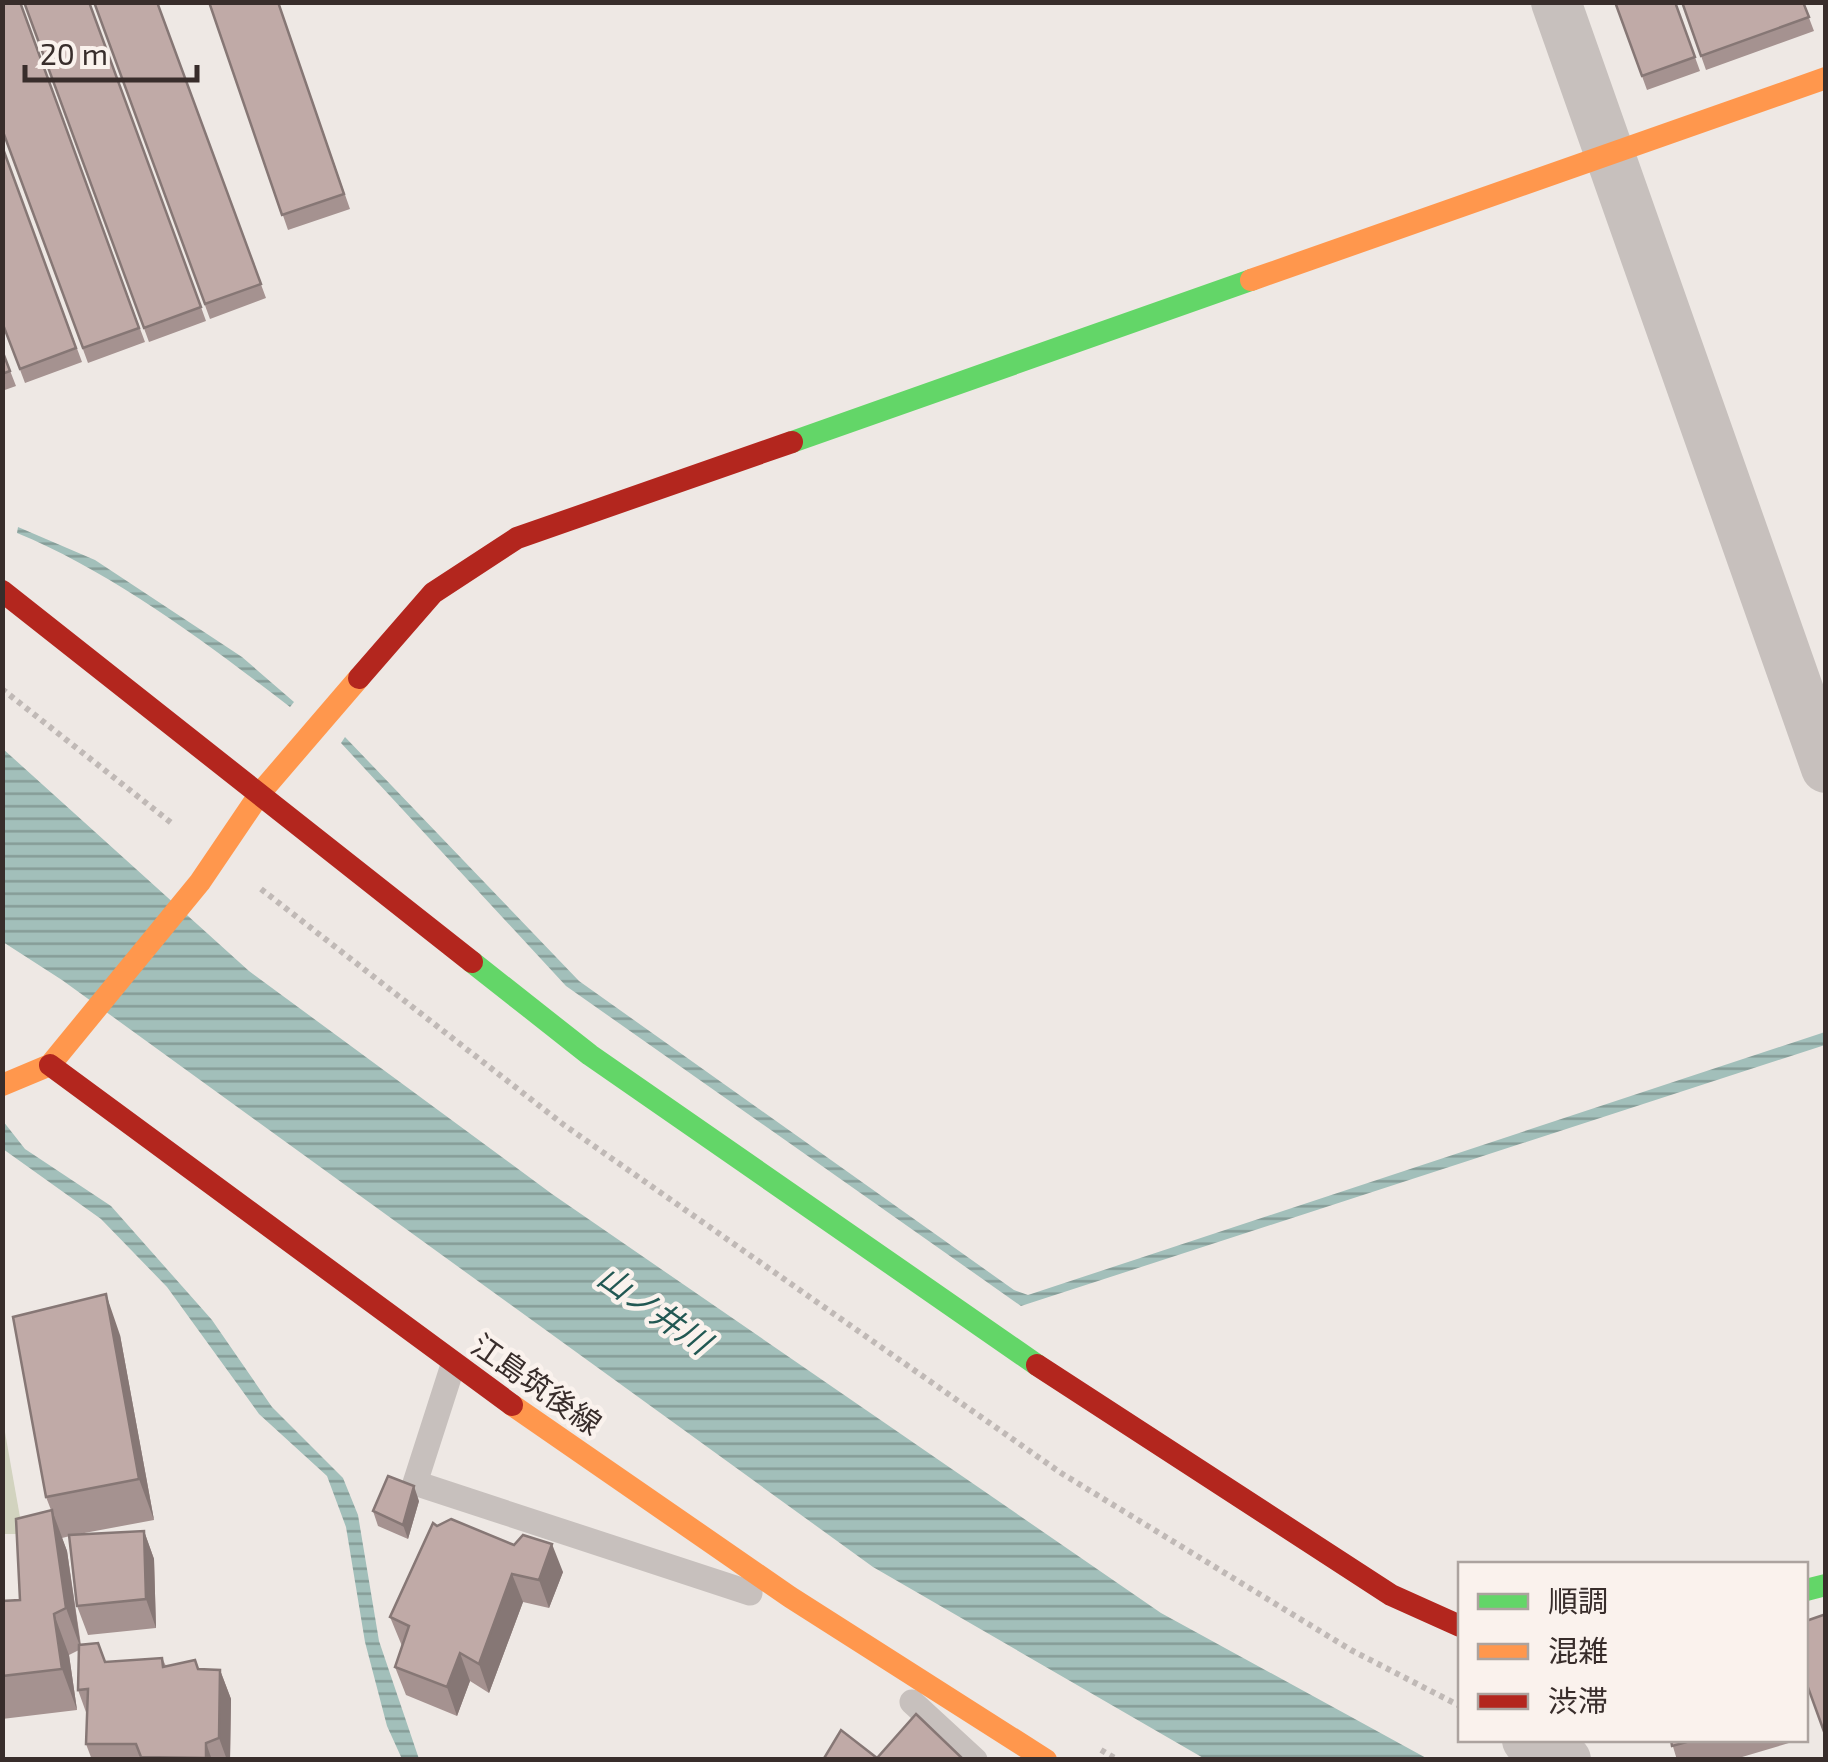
<svg xmlns="http://www.w3.org/2000/svg" width="1828" height="1762" font-family="'Exo 2','Noto Sans JP',sans-serif">
  <defs>
    <pattern id="water-rules" width="6" height="5" patternUnits="userSpaceOnUse" patternTransform="scale(2.5)"><rect width="6" height="5" fill="#a2bfba"/><path d="M0 2.5h6" fill="none" stroke="#859c97"/></pattern>
  </defs>
  <rect width="100%" height="100%" fill="#eee8e4"/>
  <path fill="#d2d3bf" d="M3 1421 23 1534H3Z"/>
  <path fill="url(#water-rules)" d="M18 527 95 560 242 657 294 702 290 707C207 643 112 572 17 533Z
    M345 737 579 981 1014 1290 1028 1295 1825 1032V1045L1021 1306 566 986 341 743Z
    M2 748 249 971 552 1194 1161 1613 1428 1759H1205L873 1567 62 980 3 942Z
    M3 1121 25 1149 111 1206 212 1320 272 1407 343 1478 358 1515 379 1641 419 1759H402L387 1726 365 1642 346 1527 327 1476 259 1414 167 1287 101 1219 3 1149Z"/>
  <g fill="none" stroke-linecap="round" stroke-linejoin="round">
    <path stroke="#c0b9b6" stroke-width="6" stroke-dasharray="5 5" stroke-linecap="butt" d="M2 689 174 825
      M261 889 564 1125 1061 1473 1351 1650 1460 1706
      M1101 1750 1118 1760"/>
    <path stroke="#c7c0bd" stroke-width="25" d="M453 1365 415 1483 750 1593
      M912 1702 975 1760"/>
    <path stroke="#c7c0bd" stroke-width="50" d="M1556 2 1826 768
      M1527 1740 1566 1760"/>
    <path stroke="#63d668" stroke-width="22" d="M792 442 1251 280
      M472 962 590 1055 1037 1365
      M1806 1590 1826 1585"/>
    <path stroke="#ff974d" stroke-width="22" d="M1251 280 1826 78
      M2 1085 50 1065 200 882 261 792 359 678
      M512 1405 790 1597 1046 1760"/>
    <path stroke="#b3261e" stroke-width="22" d="M2 591 472 962
      M359 678 433 593 517 538 792 442
      M50 1065 512 1405
      M1037 1365 1391 1595 1460 1626"/>
  </g>
  <path fill="#a59290" d="M20 2 145 342 88 363 2 129Z
    M24 2 201 307 206 321 149 342Z
    M94 2H157L266 298 210 319Z
    M209 2H278L350 209 288 230Z
    M1615 2H1675L1700 71 1647 90Z
    M1682 2H1803L1814 31 1706 70Z
    M2 146 82 362 25 383 2 322Z
    M2 350 16 386 2 391Z
    M120 1335 154 1520 79 1534 144 1531 154 1559 156 1628 88 1635 77 1606 70 1536 62 1538 67 1551 81 1645 105 1662 162 1658 166 1666 220 1670 231 1699 230 1760H92L86 1744 87 1715 78 1690 79 1650 69 1655 77 1710 2 1719V1601L20 1600 51 1510 46 1497Z
    M419 1501 408 1539 378 1526 373 1511Z
    M437 1526 514 1545 563 1572 549 1608 523 1602 489 1693 470 1681 457 1716 406 1695 395 1667 402 1646 390 1617Z
    M1671 1740H1799L1732 1760H1677Z"/>
  <path fill="#867775" d="M106 1294 120 1335 154 1520 139 1479Z
    M414 1486 419 1501 408 1539 403 1525Z
    M52 1510 67 1551 81 1649 66 1608Z
    M144 1531 154 1559 156 1628 146 1599Z
    M552 1544 563 1572 549 1608 539 1580Z
    M512 1574 523 1602 489 1693 479 1664Z
    M54 1614 69 1655 77 1710 62 1669Z
    M460 1653 470 1681 457 1716 447 1687Z
    M220 1670 231 1699 230 1760H227L219 1738Z
    M206 1743 212 1760H207L206 1758Z"/>
  <path fill="#c0aaa7" stroke="#867775" stroke-width="2.5" d="M2 2H20L139 328 83 348 2 129Z
    M24 2H89L201 307 144 328Z
    M94 2H157L261 284 205 304Z
    M209 2H278L344 194 282 215Z
    M1615 2H1675L1695 57 1642 76Z
    M1682 2H1803L1809 17 1701 56Z
    M2 146 76 348 20 369 2 322Z
    M2 350 10 371 2 374Z
    M106 1294 139 1479 46 1497 13 1317Z
    M388 1476 414 1486 403 1525 373 1511Z
    M52 1510 66 1608 54 1614 62 1669 2 1676V1601L20 1600 16 1519Z
    M451 1519 514 1545 523 1535 552 1544 539 1580 512 1574 479 1664 460 1653 447 1687 395 1667 409 1626 390 1617 433 1523 437 1526Z
    M144 1531 146 1599 77 1606 69 1535Z
    M1826 1614V1737L1806 1682V1621Z
    M98 1643 105 1662 162 1658 163 1667 195 1660 198 1669 220 1670 219 1738 206 1743V1758L141 1757 136 1744H86L88 1689 78 1690 79 1645Z
    M916 1714 964 1760H823L841 1730 877 1758Z
    M1671 1740H1694L1672 1746Z"/>
  <g text-anchor="middle" stroke-width="9" stroke-linejoin="round" paint-order="stroke">
    <g font-size="30" fill="#382d2b" stroke="#faf2ed">
      <text transform="translate(536 1385) rotate(35)" y="10">江島筑後線</text>
    </g>
    <g font-size="32" font-style="italic" fill="#225853" stroke="#faf2ed">
      <text transform="translate(654 1310) rotate(35)" y="11">山ノ井川</text>
    </g>
  </g>
  <rect width="1828" height="1762" fill="none" stroke="#382d2b" stroke-width="10"/>
  <rect x="1458" y="1562" width="350" height="180" fill="#faf2ed" stroke="#aca39f" stroke-width="2.5"/>
  <rect x="1478" y="1594" width="50" height="15" fill="#63d668" stroke="#aca39f" stroke-width="2.5"/>
  <text x="1548" y="1612" font-size="30" fill="#382d2b">順調</text>
  <rect x="1478" y="1644" width="50" height="15" fill="#ff974d" stroke="#aca39f" stroke-width="2.5"/>
  <text x="1548" y="1662" font-size="30" fill="#382d2b">混雑</text>
  <rect x="1478" y="1694" width="50" height="15" fill="#b3261e" stroke="#aca39f" stroke-width="2.5"/>
  <text x="1548" y="1712" font-size="30" fill="#382d2b">渋滞</text>
  <path d="M25 65v15h172v-15" fill="none" stroke="#382d2b" stroke-width="5"/>
  <text x="40" y="65" font-size="30" fill="#382d2b" stroke="#faf2ed" stroke-width="8" paint-order="stroke">20 m</text>
</svg>
